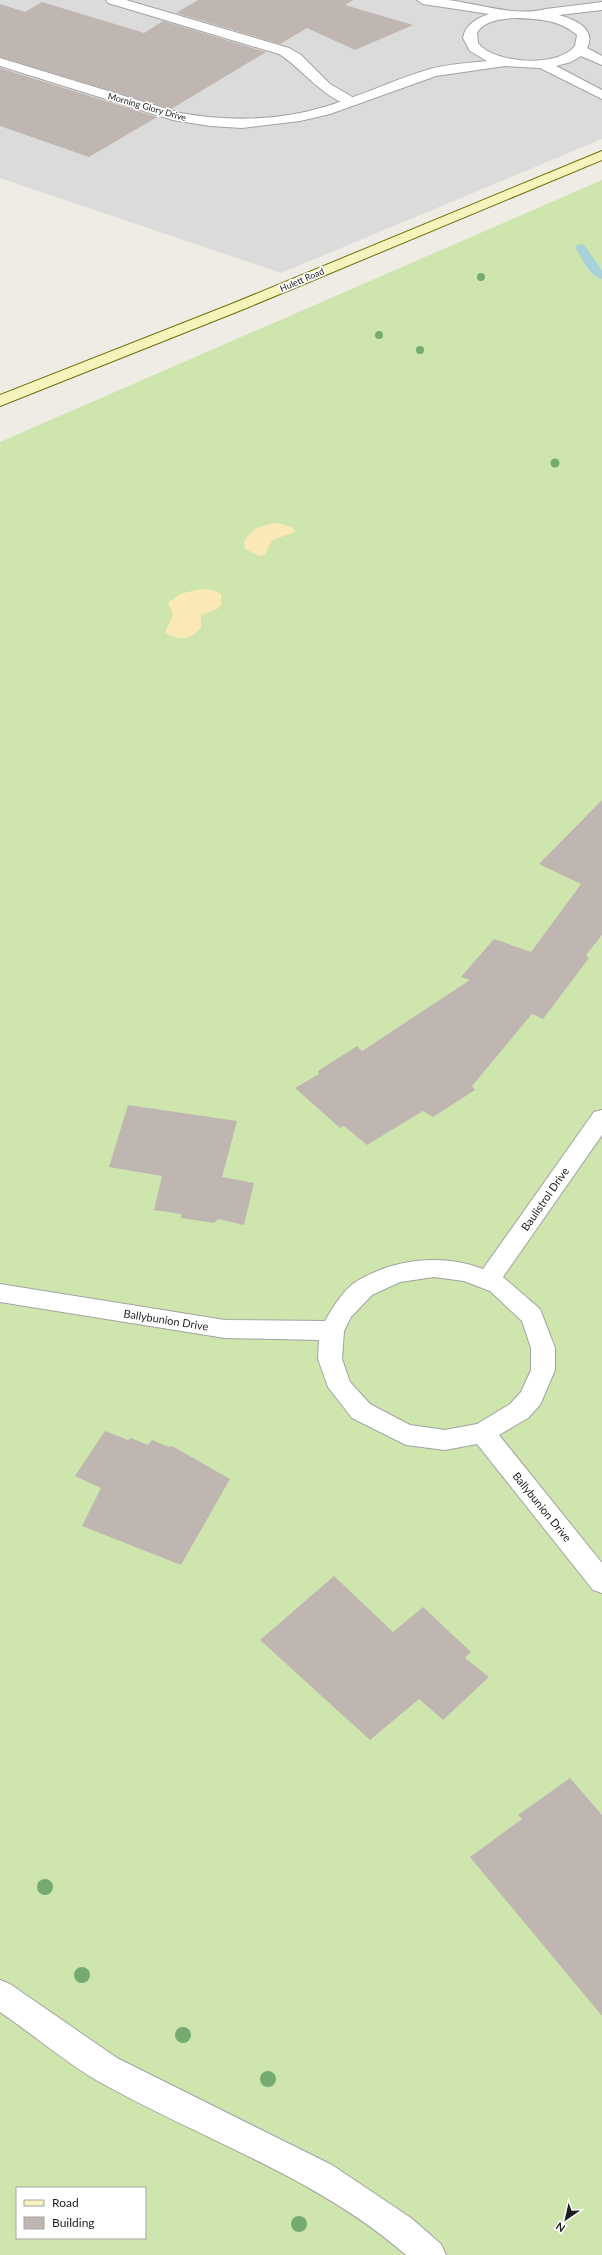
<svg xmlns="http://www.w3.org/2000/svg" width="602" height="2255" font-family="Lato,sans-serif">
  <rect width="100%" height="100%" fill="#efebe5"/>
  <path fill="#dcdbdb" d="M0 0H602V139L281 273 0 178Z"/>
  <path fill="#cee6ae" fill-rule="evenodd" d="M602 180V2255H0V442ZM17 2188H145V2238H17Z"/>
  <path fill="#fbe8b7" d="M278 523 292 527 295 532 272 540 265 555 259 556 245 549 244 542C252 528 262 525 278 523Z
    M200 589 213 590 221 594V605L217 609 201 615V627C193 640 177 642 165 632L173 615 168 603 180 594Z"/>
  <g fill="none" stroke-linecap="round" stroke-linejoin="round">
    <path fill="#a8d2da" fill-rule="evenodd" d="M580 244 584 245 602 270V279C589 276 581 257 575 247Z"/>
  </g>
  <path fill="#bfb6b2" d="M198 0H353L345 5 413 25 355 50 307 28 280 44 176 13Z
    M42 2 141 32 144 33 163 21 266 52 171 109 0 57V4L25 12Z
    M0 68 157 117 89 157 0 126Z
    M602 800V935L586 955 589 958 543 1019 532 1014 472 1086 475 1090 433 1117 423 1111 367 1145 344 1126 340 1128 295 1088 319 1074 318 1071 357 1046 362 1051 470 980 461 977 494 939 531 952 581 884 539 864Z
    M128 1105 237 1121 222 1177 254 1183 244 1225 218 1219 214 1223 181 1218V1214L154 1210 162 1176 109 1167Z
    M105 1431 128 1440 131 1438 148 1445 152 1440 169 1447 172 1446 230 1479 181 1565 82 1526 101 1488 75 1476Z
    M334 1576 393 1632 423 1607 471 1652 465 1658 489 1677 443 1720 419 1699 370 1740 260 1640Z
    M570 1778 602 1815V2016L470 1857 522 1819 518 1815Z"/>
  <g fill="none" stroke-linecap="round" stroke-linejoin="round">
    <defs>
      <path id="lane" d="M106 0H126L289 48 301 55 330 84 359 101 357 104C333 110 299 65 279 54L108 3Z
        M0 1980 10 1984 117 2058 332 2165 411 2218 441 2244 446 2255H406C315 2176 200 2139 96 2080 64 2061 31 2033 0 2012Z"/>
      <path id="street" d="M417 0C427 0 438 0 448 0 480 4 515 17 546 9L602 2V10L559 15C574 19 597 29 587 48L602 56V65L581 56 571 62 556 66 602 90V99L540 68 505 66 436 76 330 114 300 121 242 128 210 126 173 120 0 66V58L180 113C221 120 260 121 300 113 345 104 386 82 430 69 448 64 468 63 487 61L470 51 463 38C465 25 477 18 489 14L423 4ZM515 18C537 19 559 19 577 35L575 46C558 68 494 64 478 43L477 33C484 20 502 19 515 18Z
        M602 1110V1135L503 1277 540 1309 555 1348V1370L540 1405 528 1418 499 1435 602 1563V1593L593 1590 477 1444 445 1450 406 1445 352 1418 328 1387 318 1359 319 1340 225 1338 0 1302V1284L225 1320 325 1321C333 1307 343 1290 357 1281 394 1259 442 1253 483 1269L594 1112ZM434 1277 464 1281 490 1291 522 1321 531 1348V1370L521 1392 510 1404 477 1424 445 1430 410 1425 370 1404 350 1382 342 1359 344 1331 351 1317 372 1295 400 1282Z"/>
      <path id="secondary" d="M602 151V160L244 309 0 406V395L234 303Z"/>
    </defs>
    <use href="#lane" stroke="#a2a2a2" stroke-width="2"/>
    <use href="#street" stroke="#a2a2a2" stroke-width="2"/>
    <use href="#secondary" stroke="#6d700b" stroke-width="2"/>
    <use href="#lane" fill="#fff" fill-rule="evenodd"/>
    <use href="#street" fill="#fff" fill-rule="evenodd"/>
    <use href="#secondary" fill="#f6f4bc" fill-rule="evenodd"/>
  </g>
  <g fill="#75ab71">
    <circle cx="481" cy="277" r="4"/>
    <circle cx="379" cy="335" r="4"/>
    <circle cx="420" cy="350" r="4"/>
    <circle cx="555" cy="463" r="4.5"/>
    <circle cx="45" cy="1887" r="8"/>
    <circle cx="82" cy="1975" r="8"/>
    <circle cx="183" cy="2035" r="8"/>
    <circle cx="268" cy="2079" r="8"/>
    <circle cx="299" cy="2224" r="8"/>
  </g>
  <g text-anchor="middle" stroke-width="3.5" stroke-linejoin="round" paint-order="stroke">
    <g font-size="9" fill="#1e1e1e" stroke="#fff">
      <text transform="translate(147 107) rotate(16)" y="3">Morning Glory Drive</text>
      <text transform="translate(302 280) rotate(-23)" y="3">Hulett Road</text>
    </g>
    <g font-size="11" fill="#1e1e1e" stroke="#fff">
      <text transform="translate(545 1199) rotate(-55)" y="4">Baulistrol Drive</text>
      <text transform="translate(166 1320) rotate(9)" y="4">Ballybunion Drive</text>
      <text transform="translate(542 1507) rotate(51)" y="4">Ballybunion Drive</text>
    </g>
  </g>
  <rect x="16" y="2187" width="130" height="52" fill="#ffffff" stroke="#a5a5a5"/>
  <rect x="24" y="2200" width="20" height="6" fill="#f6f4bc" stroke="#a5a5a5"/>
  <text x="52" y="2207" font-size="12" fill="#1e1e1e">Road</text>
  <rect x="24" y="2217" width="20" height="12" fill="#bfb6b2" stroke="#a5a5a5"/>
  <text x="52" y="2227" font-size="12" fill="#1e1e1e">Building</text>
  <g transform="translate(566 2219) rotate(214)" stroke="#ffffff" stroke-width="3" paint-order="stroke">
  <path d="M0-3L7 15L0 10L-7 15Z" fill="#1e1e1e"/>
  <text y="-6" font-size="11" font-weight="bold" text-anchor="middle" fill="#1e1e1e">N</text>
  </g>
</svg>
